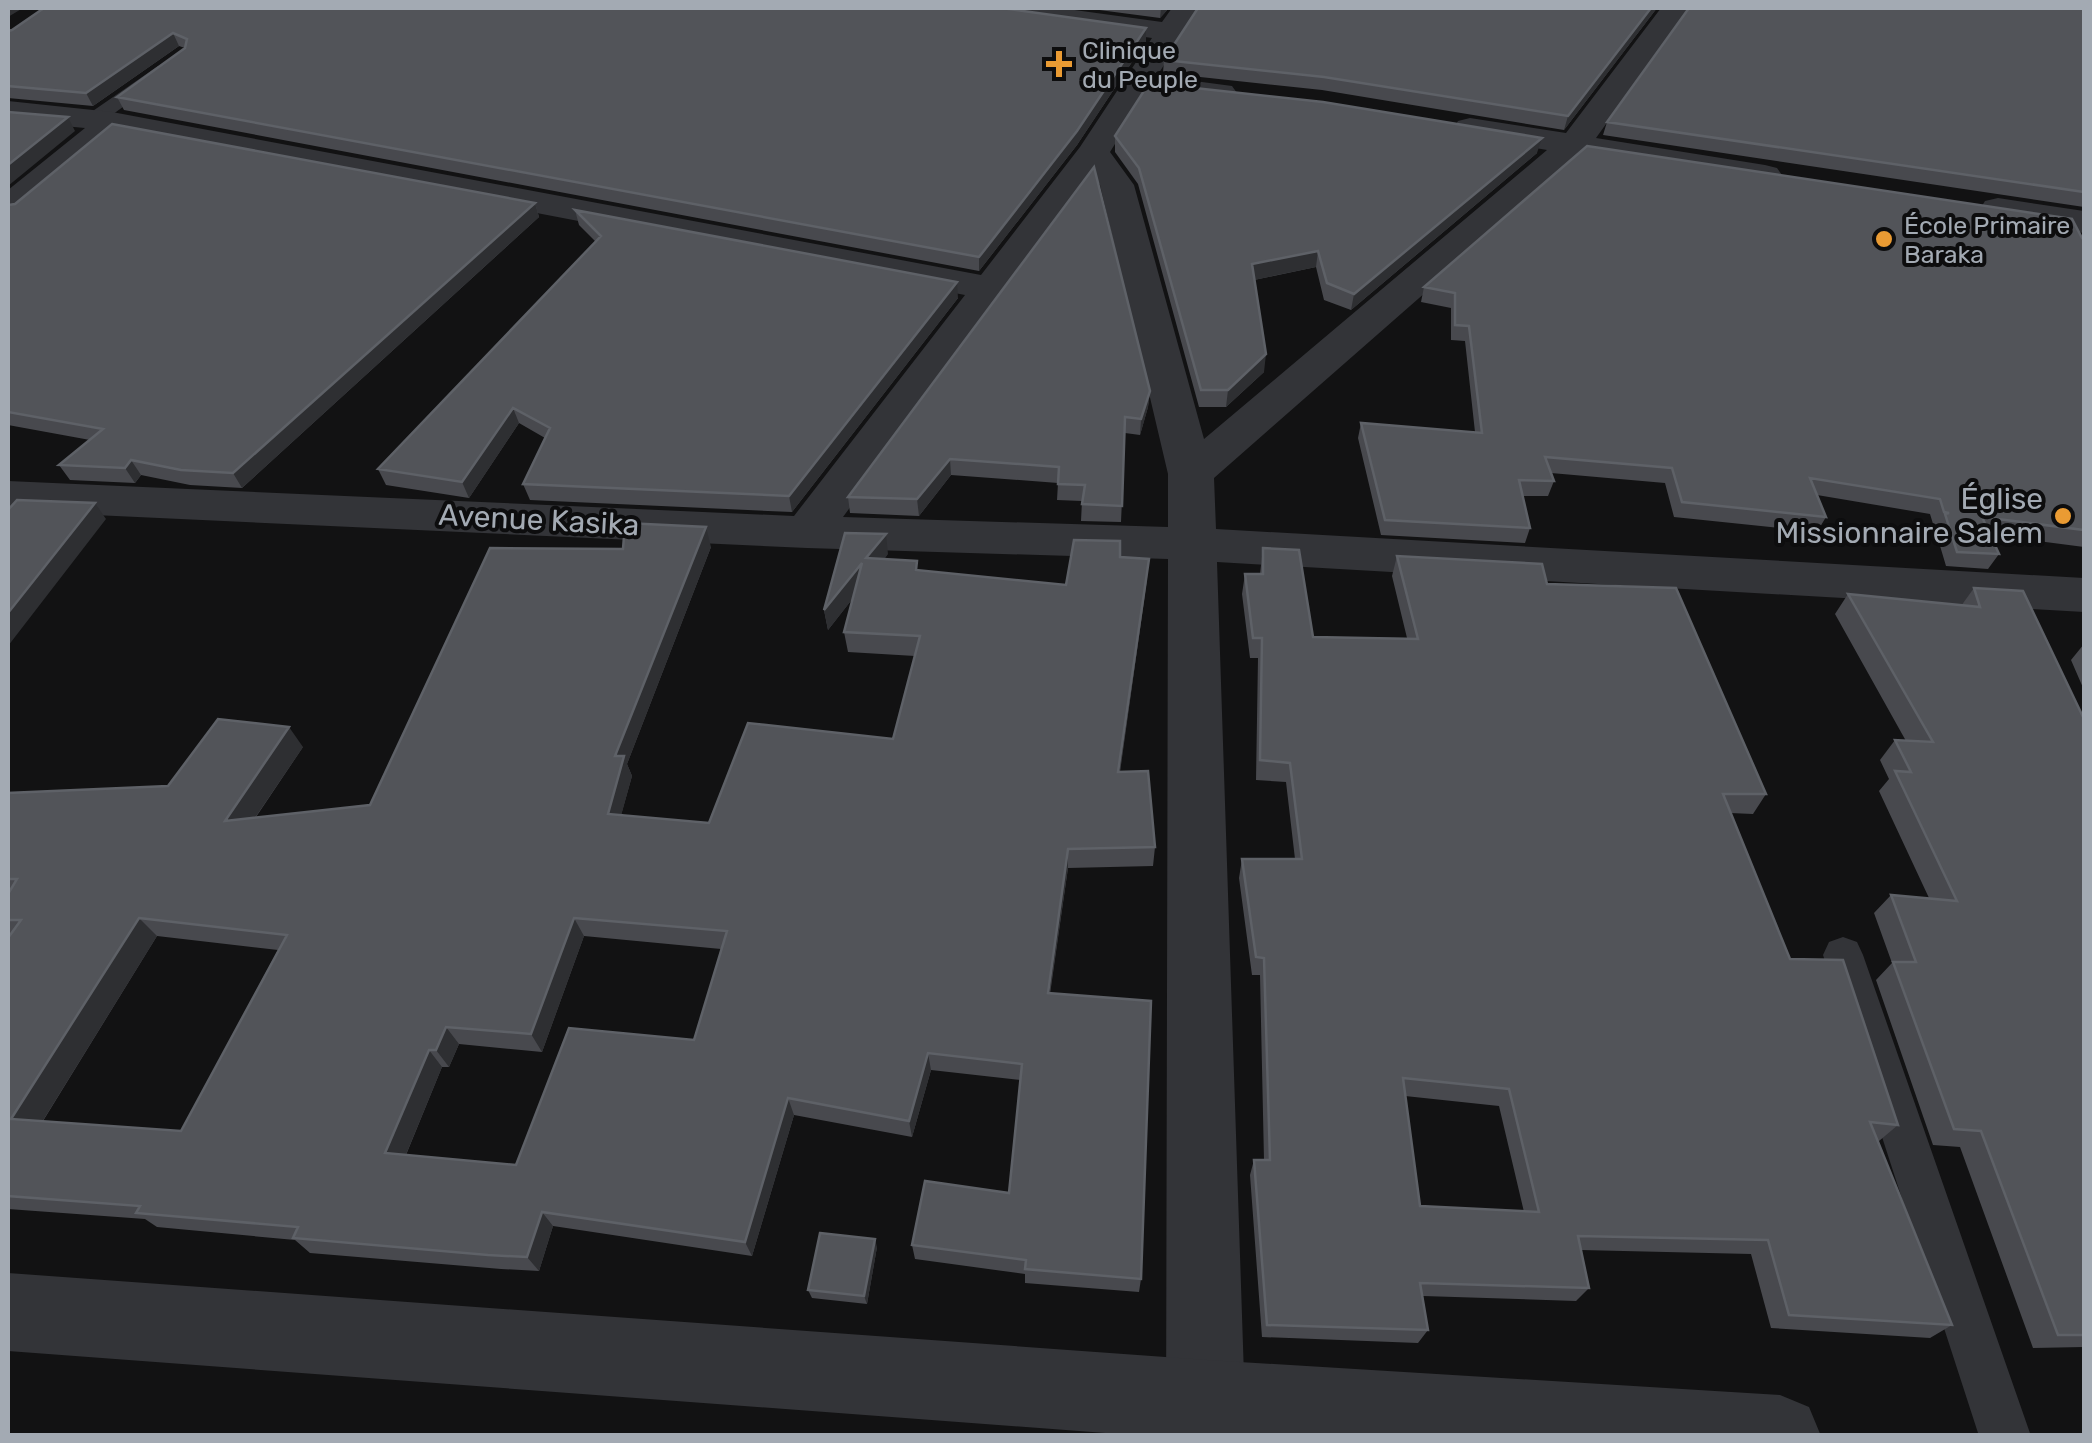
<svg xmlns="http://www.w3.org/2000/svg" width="2092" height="1443" font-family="Rubik,sans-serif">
  <rect width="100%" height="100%" fill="#121213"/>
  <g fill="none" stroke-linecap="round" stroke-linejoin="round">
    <path fill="#333438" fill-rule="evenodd" d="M158 66 165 68V76L101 123H87L84 119 87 115Z
      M1843 937 1857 942 1863 955 2031 1436H1979L1823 955 1829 942Z"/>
    <path fill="#333438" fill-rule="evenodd" d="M990 8H1060L1162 22 1172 8H1200L1157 76 1232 86 1237 93 1232 100 1221 102 1146 94 1110 152 1134 185 1204 439 1547 150 1458 135 1454 128 1458 121 1470 118 1566 133 1661 8H1689L1596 138 1765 165 1777 168 1782 175 1777 182 1765 185 1581 156 1214 478 1216 529 2084 578V612L1217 562 1246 1436H1168L1166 1432 1168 559 807 548 8 511V481L794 516 965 295 118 133 21 215 8 218V190L85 128 8 121V101L112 112 981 275 1080 147 1152 38 1004 17 994 14ZM1093 176 1100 185 1168 474V527L843 517Z
      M1998 198 2084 211V233L1985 217 1980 209 1985 201Z"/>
    <path fill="#333438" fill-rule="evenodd" d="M8 1273 1207 1360 1780 1395 1809 1407 1821 1436H1145L8 1351Z"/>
  </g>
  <path fill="#48494e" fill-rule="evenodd" d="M1084 8H1169L1160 18Z
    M1657 8 1564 130 1322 90 1163 73 1164 60Z
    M2084 8V207L1603 135 1607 122Z
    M1146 28V41L1077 145 979 271 124 110 117 97 185 48 179 46 93 106 8 98V31Z
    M1115 136 1537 153 1351 310 1324 300 1316 267 1254 280 1264 372 1226 407H1199L1138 184 1115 152Z
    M1094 167 1150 391 1148 407 1140 435 1125 433 1121 522 1081 521 1082 501 1057 500 1058 483 951 475 919 516 850 513 848 497Z
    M535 203 539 217 242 488 190 485 141 475 135 483 70 480 59 465 90 440 8 425V205Z
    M575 210 958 298 792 512 530 500 523 484 545 438 519 423 469 498 386 485 378 469 596 242 579 225Z
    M2082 238H2084V547L1990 535 1999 554 1988 569 1946 566 1935 529 1936 527H1934L1930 514 1817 495 1826 517 1817 532 1674 517 1665 483 1551 473 1554 481 1548 496H1523L1530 528 1525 543 1381 535 1358 438 1361 423 1475 432 1465 341 1451 340V308L1421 302 1424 287Z
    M711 547 627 764 632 776 621 815 709 823 893 739 915 656 848 652 844 632 853 598 828 630 824 610 888 554 884 559 918 570 1066 585 1120 557 1147 579 1120 772 1155 847 1153 866 1068 868 1050 994 1141 1279 1139 1292 1025 1283V1274L915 1259 912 1245 1009 1193 1021 1080 931 1070 912 1137 794 1115 752 1256 553 1226 539 1271 501 1269 310 1253 295 1240 157 1227 145 1219 8 1209V938L9 936 8 935V793L168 786 303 747 256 817 370 805 623 549ZM157 936 278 950 181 1131 43 1121ZM584 936 721 949 694 1040 516 1165 406 1155 442 1067H449L459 1044 542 1052Z
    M1263 548 1313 637 1407 638 1392 576 1397 556 1547 584 1766 794 1753 814 1730 813 1790 959 1898 1125 1879 1141 1877 1140 1952 1325 1930 1338 1771 1328 1751 1254 1581 1250 1589 1288 1576 1301 1423 1296 1428 1330 1418 1343 1262 1337 1250 1175 1254 1160H1264L1260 975H1252L1239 878 1242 859H1295L1286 782 1256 780 1258 658H1250L1242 594 1245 574H1260ZM1405 1096 1499 1106 1524 1212 1420 1206Z
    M1974 588 2084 719V1347L2033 1348 1960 1147 1933 1145 1876 980 1892 963 1874 913 1891 895 1929 898 1879 791 1889 779 1880 760 1895 740 1906 741 1835 614 1848 594 1961 606Z
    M2084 644V690L2071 660Z
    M877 1247 867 1304 812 1298 808 1290Z"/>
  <path fill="#2e2f32" d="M8 8H23L8 17Z
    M1161 8H1169L1160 18Z
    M1651 8H1657L1564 130 1568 116Z
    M1146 28V41L1077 145 979 271V257Z
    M173 33 179 46 93 106 86 93Z
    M68 117 75 131 8 186V165Z
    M1542 138 1537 153 1351 310 1354 294Z
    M535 203 539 217 242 488 233 473Z
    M1318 251 1316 267 1249 281 1252 264Z
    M957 282 958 298 792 512 789 496Z
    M1266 354 1264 372 1226 407 1228 390Z
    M1150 391 1148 407 1140 435 1141 419Z
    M513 408 519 423 469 498 462 482Z
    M950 459 951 475 919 516 917 499Z
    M131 460 141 475 135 483 125 468Z
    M95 503 106 519 8 646V613Z
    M706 527 711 547 627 764 632 776 616 834 608 814 615 756Z
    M886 534 888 554 869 578 866 558Z
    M1149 559 1147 579 1117 791 1118 772Z
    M862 563 865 583 828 630 824 610Z
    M289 727 303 747 240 840 225 821Z
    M1068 849V868L1047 1011 1048 993Z
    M139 918 157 936 34 1135 11 1119Z
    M574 918 584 936 542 1052 531 1034Z
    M446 1027 459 1044 449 1067 436 1050Z
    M429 1050 442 1067 400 1169 385 1153Z
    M928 1053 931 1070 912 1137 909 1121Z
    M788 1098 794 1115 752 1256 745 1242Z
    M542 1212 553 1226 539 1271 527 1257Z
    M875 1239 877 1247 867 1304 864 1296Z"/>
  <path fill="#525459" stroke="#5e6167" stroke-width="2.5" fill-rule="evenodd" d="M44 8H1001L1146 28 1077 131 979 257 117 97 185 48 187 39 173 33 86 93 8 86V31L12 30Z
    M1198 8H1651L1568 116 1324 77 1164 60Z
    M1689 8H2084V192L1607 122Z
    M1149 83 1323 102 1542 138 1354 294 1327 283 1318 251 1252 264 1266 354 1228 390H1201L1139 168 1115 136Z
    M8 112 68 117 8 165Z
    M112 124 535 203 233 473 181 470 131 460 125 468 59 465 103 429 8 412V205L15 204Z
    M1587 146 2072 219 2082 238H2084V530L1982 517 1999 554 1957 552 1945 514 1949 513 1944 512 1940 499 1810 478 1826 517 1682 502 1672 468 1545 457 1554 481 1519 480 1530 528 1385 520 1361 423 1482 433 1469 326 1455 325V293L1424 287Z
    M1094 167 1150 391 1141 419 1125 417 1122 506 1082 504 1085 485 1058 484 1059 467 950 459 917 499 848 497Z
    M575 210 957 282 789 496 523 484 550 428 513 408 462 482 378 469 601 236Z
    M17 500 95 503 8 613V510Z
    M625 523 706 527 615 756H624L608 814 709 823 748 723 893 739 920 636 844 632 862 563 824 610 845 533 886 534 866 558 917 561 916 570 1066 585 1074 540 1120 541V557L1149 559 1118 772 1148 771 1155 847 1068 849 1048 993 1151 1001 1141 1279 1025 1269 1026 1260 912 1245 925 1181 1009 1193 1022 1064 928 1053 909 1121 788 1098 745 1242 542 1212 527 1257 488 1255 293 1238 298 1227 136 1213 140 1206 8 1196V938L21 920H8V894L17 879H8V793L168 786 218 719 289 727 225 821 370 805 490 548 623 549ZM139 918 287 935 181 1131 11 1119ZM574 918 727 931 694 1040 569 1028 516 1165 385 1153 429 1050H436L446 1027 531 1034Z
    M1263 548 1299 550 1313 637 1418 639 1397 556 1542 564 1547 584 1676 588 1766 794H1723L1790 959 1843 960 1898 1125 1870 1122 1952 1325 1789 1315 1768 1240 1578 1236 1589 1288 1420 1283 1428 1330 1267 1325 1254 1160H1270L1264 958 1256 957 1242 859H1302L1290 763 1260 760 1262 638H1253L1245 574H1263ZM1403 1078 1509 1089 1539 1212 1420 1206Z
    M1974 588 2023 591 2084 719V1335H2058L1981 1131 1954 1129 1893 962H1916L1891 895 1957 901 1895 771 1911 772 1895 740 1933 742 1848 594 1980 607Z
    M820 1233 875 1239 864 1296 808 1290Z"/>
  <g fill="#ea9b33" stroke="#0d0d0e" stroke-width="4">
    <path d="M1054 49h10v10h10v10h-10v10h-10v-10h-10v-10h10z"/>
    <circle cx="1884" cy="239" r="10"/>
    <circle cx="2063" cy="516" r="10"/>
  </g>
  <g text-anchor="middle" stroke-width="8" stroke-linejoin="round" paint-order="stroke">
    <g font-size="25" fill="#a3aab3" stroke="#0d0d0e" text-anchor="start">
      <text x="1082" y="59">Clinique<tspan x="1082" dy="29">du Peuple</tspan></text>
      <text x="1904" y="234">École Primaire<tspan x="1904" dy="29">Baraka</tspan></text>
    </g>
    <g font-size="30" fill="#a3aab3" stroke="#0d0d0e" text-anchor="end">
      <text x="2043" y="509">Église<tspan x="2043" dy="34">Missionnaire Salem</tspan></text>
    </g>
    <g font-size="30" fill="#a3aab3" stroke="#0d0d0e">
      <text transform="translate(539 520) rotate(3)" y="10">Avenue Kasika</text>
    </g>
  </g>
  <rect width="2092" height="1443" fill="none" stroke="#a3aab3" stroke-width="20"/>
</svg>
